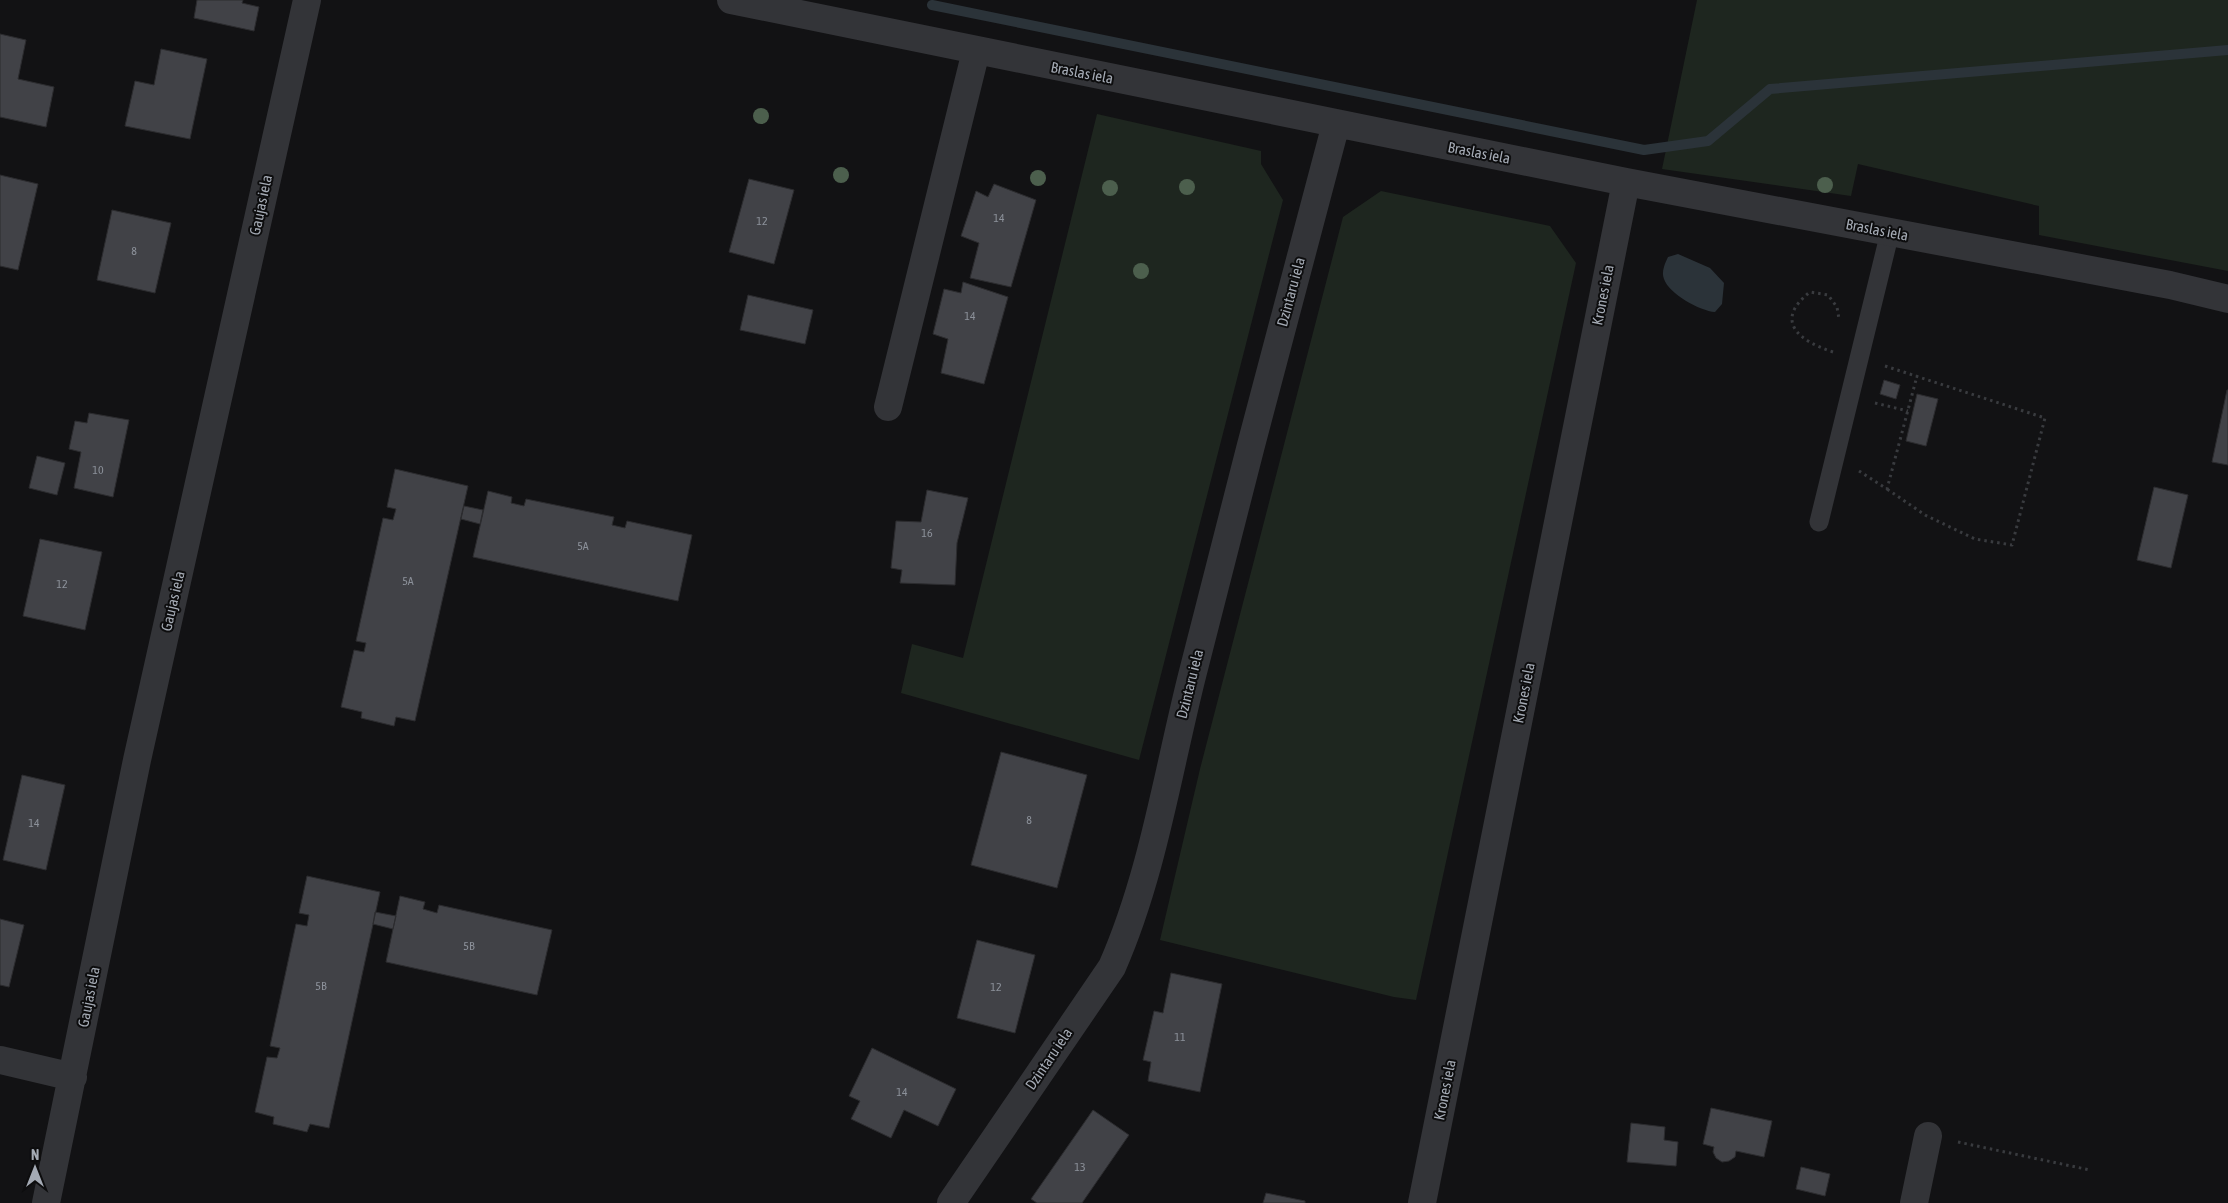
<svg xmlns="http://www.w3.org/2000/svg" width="2228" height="1203" font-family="'Asap Condensed',sans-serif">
  <rect width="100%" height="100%" fill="#121214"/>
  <path fill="#1e261f" d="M1697 0H2228V271L2039 235V206L1858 164 1851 196 1662 169Z
    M1097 114 1261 151V164L1283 200 1139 760 901 693 912 644 963 658Z
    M1381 191 1550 226 1576 263 1416 1000 1394 997 1160 940 1200 769 1343 217Z"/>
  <path fill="#2b3339" d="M1678 254 1710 268 1724 283 1722 304 1715 312C1700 311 1669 294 1664 279 1661 272 1665 263 1668 257Z"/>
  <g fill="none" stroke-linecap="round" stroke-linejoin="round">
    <path stroke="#2b3339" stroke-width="10" d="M932 5 1644 150 1708 141 1770 89 2228 50"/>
  </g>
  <path fill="#414247" stroke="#2c2c2f" d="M197 0H243L242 3 259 7 254 31 194 18Z
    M0 34 26 40 18 79 54 87 46 127 0 117Z
    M161 49 207 59 190 139 125 126 135 81 154 85Z
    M0 175 38 184 18 270 0 266Z
    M749 179 794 190 774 264 729 252Z
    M994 184 1036 200 1011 287 970 278 979 243 961 236 976 191 988 197Z
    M112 210 171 223 155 293 97 280Z
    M963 282 1008 297 984 384 941 373 948 339 933 334 944 289 961 293Z
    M748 295 813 310 805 344 740 330Z
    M1884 380 1900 385 1896 399 1880 394Z
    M2227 390H2228V465L2212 462Z
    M1917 394 1938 399 1926 446 1906 441Z
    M89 413 129 420 113 497 74 488 81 452 69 449 75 421 87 423Z
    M37 456 65 463 57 495 29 488Z
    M395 469 468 486 415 721 396 717 394 726 361 718 362 712 341 707 354 650 364 652 366 643 356 641 383 518 393 520 396 509 387 507Z
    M2154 487 2188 495 2171 568 2137 560Z
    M927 490 968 498 957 543 955 585 900 583 902 570 891 568 896 521 921 522Z
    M488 491 512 497 511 503 524 506 526 499 614 517 612 525 625 528 627 521 692 535 678 601 473 557Z
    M464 506 483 510 480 524 461 519Z
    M40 539 102 552 85 630 23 616Z
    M1001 752 1087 775 1057 888 971 865Z
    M22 775 65 785 46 870 3 860Z
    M307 876 380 892 329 1128 310 1124 307 1132 273 1124 274 1117 255 1112 267 1057 277 1058 280 1048 270 1046 296 924 307 926 309 915 299 913Z
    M400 896 425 902 423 909 437 913 439 905 552 930 537 995 386 962Z
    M375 912 396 916 393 929 373 924Z
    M0 919 24 925 9 987 0 985Z
    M977 940 1035 955 1015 1033 957 1018Z
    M1171 973 1222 984 1200 1092 1148 1081 1151 1062 1143 1060 1154 1011 1163 1013Z
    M872 1048 956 1089 938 1126 904 1110 891 1138 851 1119 860 1101 849 1096Z
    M1711 1108 1772 1121 1764 1157 1736 1151 1735 1157 1729 1161 1722 1162 1716 1158 1713 1152 1714 1147 1703 1144Z
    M1093 1110 1129 1135 1082 1203H1037L1031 1199Z
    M1631 1123 1665 1127 1664 1140 1678 1142 1676 1166 1627 1162Z
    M1801 1167 1830 1174 1825 1196 1796 1189Z
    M1266 1193 1305 1201V1203H1263Z"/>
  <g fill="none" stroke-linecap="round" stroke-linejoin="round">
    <path stroke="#393b3f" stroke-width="3" stroke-dasharray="2.5 4" stroke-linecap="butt" d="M1833 352C1799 341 1773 321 1810 292L1828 295 1837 307 1839 319
      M1885 366 2045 418 2012 545 1975 539 1925 515 1887 489
      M1875 403 1908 411
      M1859 471 1887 489 1917 376
      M1958 1142 2090 1170"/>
    <path stroke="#333438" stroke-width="19" d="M1819 522 1890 232"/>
    <path stroke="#333438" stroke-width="28" d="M731 0 1626 182 2170 285 2228 299
      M888 407 976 51
      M0 1060 73 1077
      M46 1203 137 760 307 0
      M951 1203 1112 967C1153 874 1168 770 1193 672 1239 489 1287 306 1336 124
      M1422 1203 1626 182
      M1914 1203 1928 1136"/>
  </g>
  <g fill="#4c5f4d">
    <circle cx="761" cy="116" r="8"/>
    <circle cx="841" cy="175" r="8"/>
    <circle cx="1038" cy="178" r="8"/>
    <circle cx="1825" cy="185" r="8"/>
    <circle cx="1187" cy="187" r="8"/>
    <circle cx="1110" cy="188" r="8"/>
    <circle cx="1141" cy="271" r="8"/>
  </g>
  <g text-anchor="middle" stroke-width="4" stroke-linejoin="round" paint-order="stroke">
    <g font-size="12" fill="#8b9099">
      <text x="999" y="222">14</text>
      <text x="762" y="225">12</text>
      <text x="134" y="255">8</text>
      <text x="970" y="320">14</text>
      <text x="98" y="474">10</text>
      <text x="927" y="537">16</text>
      <text x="583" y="550">5A</text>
      <text x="408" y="585">5A</text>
      <text x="62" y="588">12</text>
      <text x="1029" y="824">8</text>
      <text x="34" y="827">14</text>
      <text x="469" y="950">5B</text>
      <text x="321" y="990">5B</text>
      <text x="996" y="991">12</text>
      <text x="1180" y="1041">11</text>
      <text x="902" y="1096">14</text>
      <text x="1080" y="1171">13</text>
    </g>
    <g font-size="15" fill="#a4aab4" stroke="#0d0d0e">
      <text transform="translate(1082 73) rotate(11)" y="5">Braslas iela</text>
      <text transform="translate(1479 153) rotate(11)" y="5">Braslas iela</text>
      <text transform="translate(261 205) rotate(-78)" y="5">Gaujas iela</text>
      <text transform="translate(1877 230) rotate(11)" y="5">Braslas iela</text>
      <text transform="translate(1291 292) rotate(-75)" y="5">Dzintaru iela</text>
      <text transform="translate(1603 295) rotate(-79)" y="5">Krones iela</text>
      <text transform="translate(173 601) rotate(-77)" y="5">Gaujas iela</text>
      <text transform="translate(1190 684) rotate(-76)" y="5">Dzintaru iela</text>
      <text transform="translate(1524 693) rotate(-79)" y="5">Krones iela</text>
      <text transform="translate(89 997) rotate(-79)" y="5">Gaujas iela</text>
      <text transform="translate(1049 1059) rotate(-56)" y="5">Dzintaru iela</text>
      <text transform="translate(1445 1090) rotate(-79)" y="5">Krones iela</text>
    </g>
  </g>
  <g transform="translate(35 1168)" stroke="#0d0d0e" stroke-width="4" paint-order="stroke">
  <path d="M0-4L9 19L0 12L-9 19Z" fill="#a4aab4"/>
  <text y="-8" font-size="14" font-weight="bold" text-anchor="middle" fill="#a4aab4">N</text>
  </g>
</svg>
